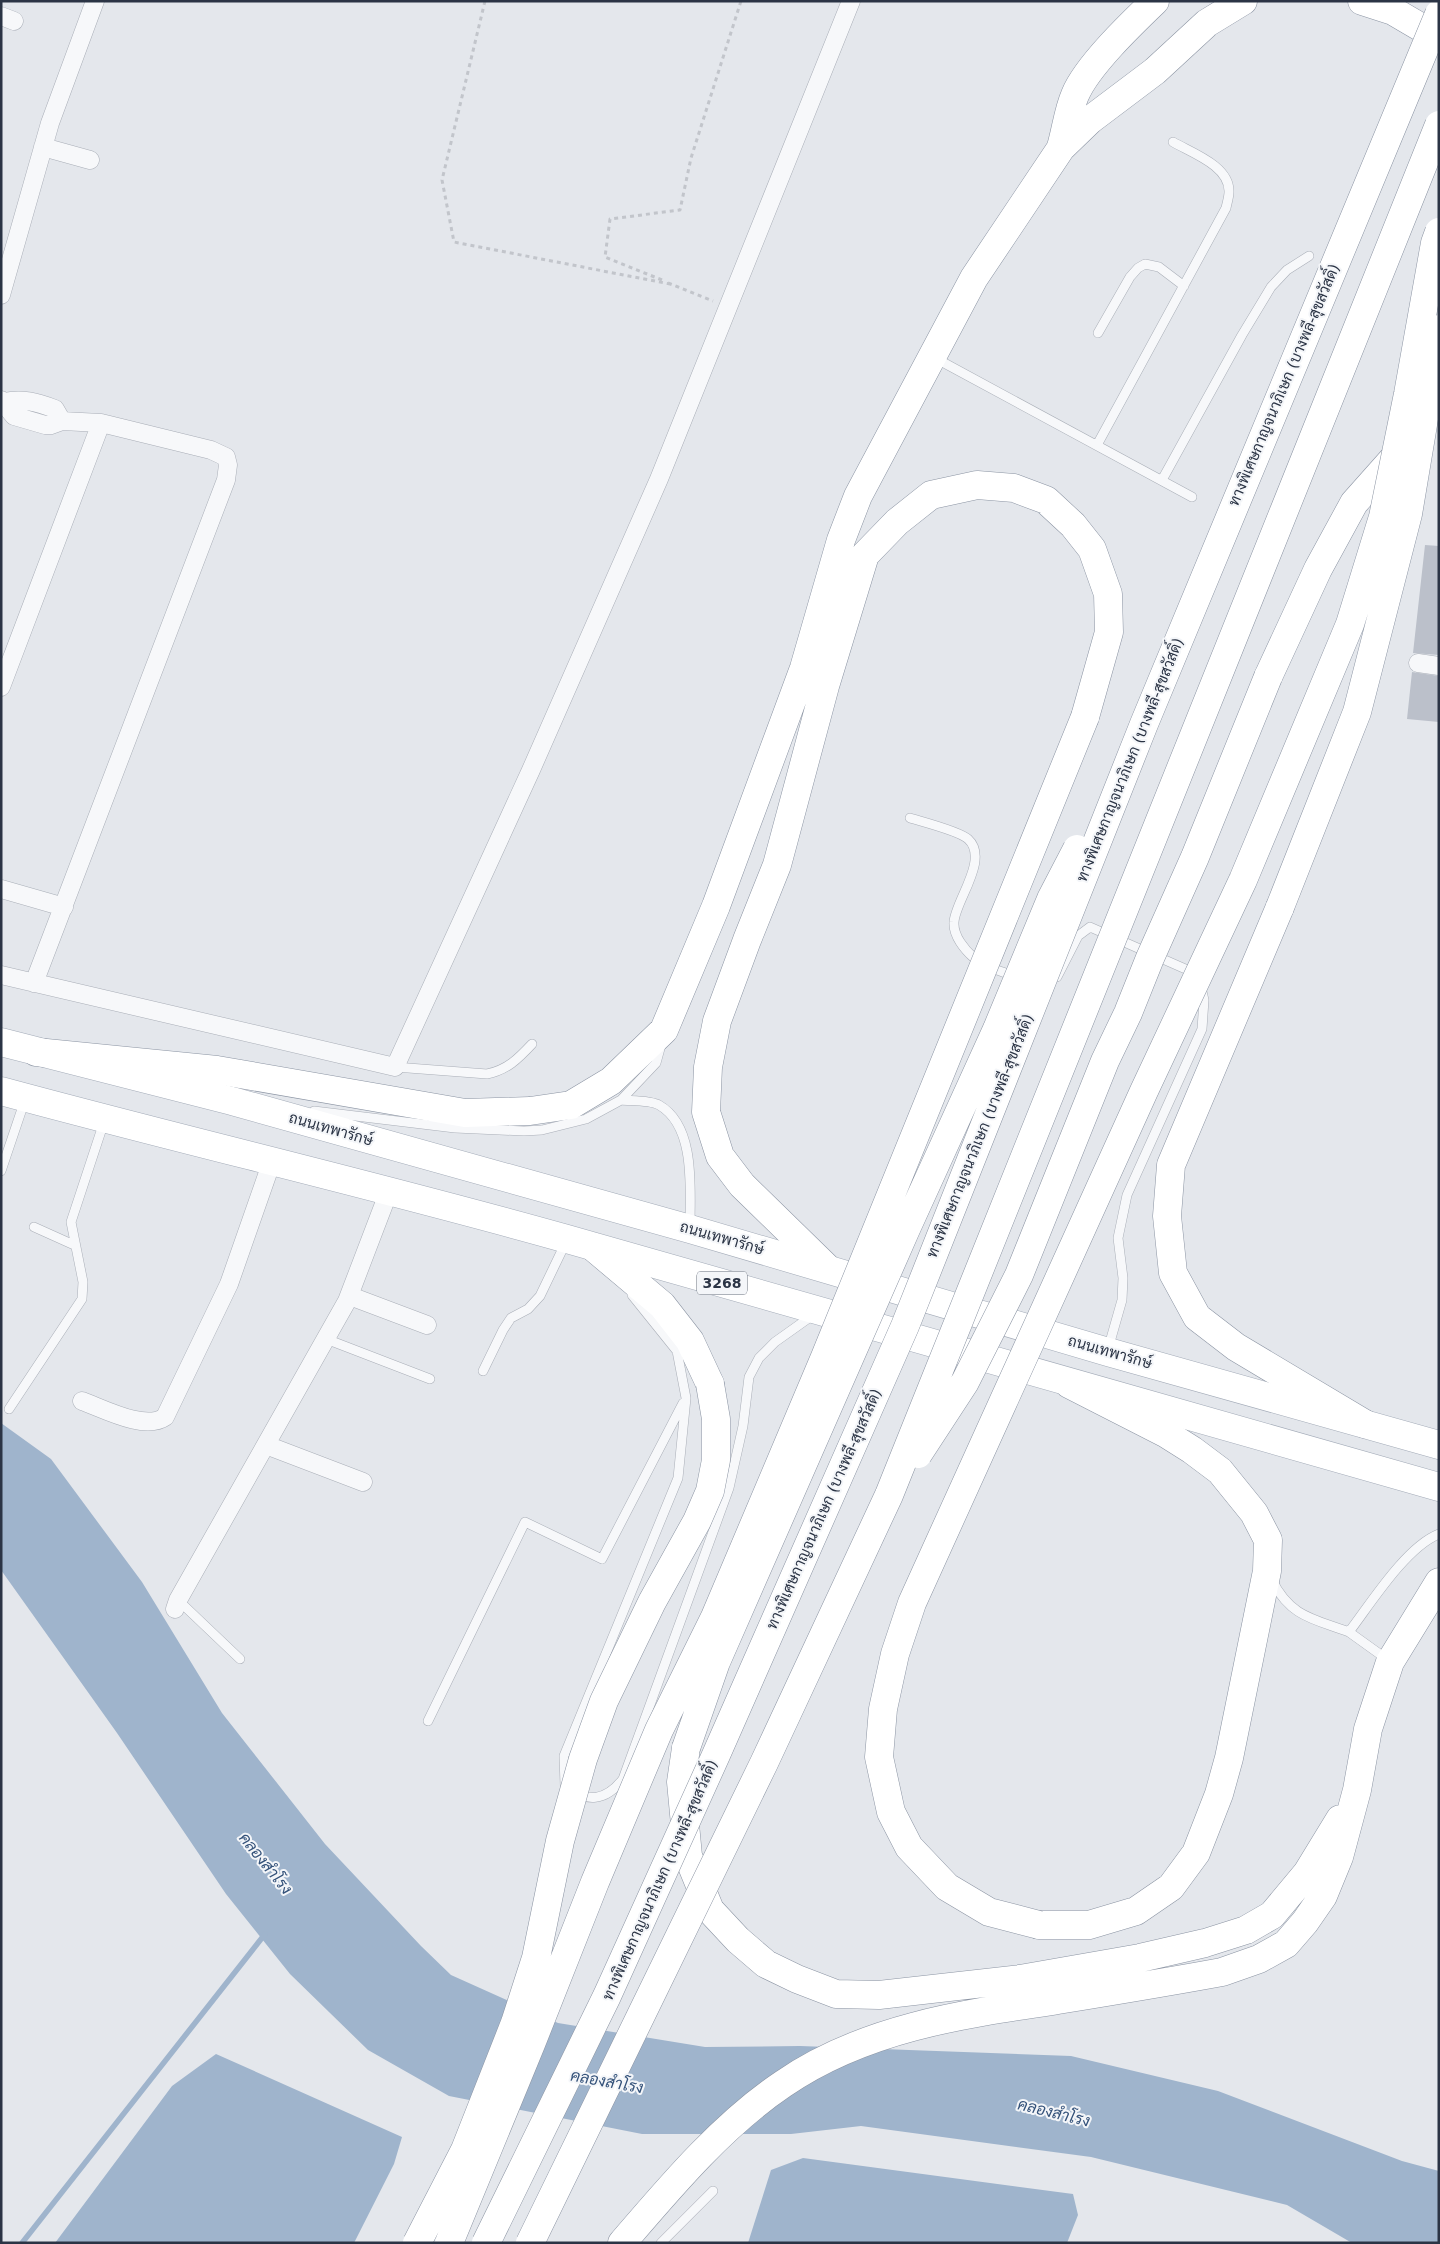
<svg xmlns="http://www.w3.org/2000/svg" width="1440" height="2244" font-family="'DejaVu Sans',Sarabun,sans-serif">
  <rect width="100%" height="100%" fill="#e4e7ec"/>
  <path fill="#9fb4cc" d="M1 1423 51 1459 142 1582 222 1713 325 1844 421 1946 451 1975 558 2023 705 2047 800 2046 1071 2056 1218 2091 1402 2161 1439 2171V2243H1352L1287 2205 1091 2157 861 2126 791 2134H642L449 2096 368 2050 290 1974 226 1894 117 1733 1 1570Z
    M216 2054 402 2137 394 2164 354 2243H55L172 2086Z
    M803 2158 1073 2194 1078 2215 1067 2243H748L771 2170Z"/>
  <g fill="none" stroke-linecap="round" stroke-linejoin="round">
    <path stroke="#9fb4cc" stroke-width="5.5" d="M22 2243 265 1934"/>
  </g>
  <path fill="#bbc0ca" d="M1425 545 1439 546V655L1413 653Z
    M1412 672 1439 676V722L1407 719Z"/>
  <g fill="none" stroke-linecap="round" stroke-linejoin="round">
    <defs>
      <path id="service" d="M1098 333 1130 277 1138 268 1145 264 1159 267 1184 286
        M935 358 1192 497
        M1097 445 1226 208C1227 203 1229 197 1229 192 1230 166 1192 153 1173 142
        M1162 480 1242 335 1271 287 1287 270 1309 256
        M910 818C923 822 959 831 968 839 990 859 955 901 954 922 953 936 965 950 974 958 984 967 1004 972 1016 977
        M1057 977 1078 936 1090 927 1190 971 1194 976
        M395 1067 487 1074C507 1070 518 1059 532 1044
        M621 1100C632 1101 650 1100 659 1105 696 1126 690 1189 690 1226
        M314 1111 455 1128 524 1131 542 1130 586 1119 621 1100 656 1063 661 1045
        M1 1171 25 1100
        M34 1227 74 1245
        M632 1295 677 1351 686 1398 678 1478 564 1756 565 1785C586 1804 606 1801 623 1779L729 1488 743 1426 749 1377 759 1358 775 1342 813 1315
        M326 1339 430 1379
        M1108 1349 1122 1300 1123 1278 1118 1238 1127 1195 1202 1029 1204 1000 1201 987
        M483 1371 503 1330 511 1318 528 1309 540 1296 566 1242
        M9 1409 82 1299 83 1282 71 1222 104 1122
        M1272 1580C1290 1617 1314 1619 1349 1632
        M178 1600 240 1659
        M1388 1660 1349 1632C1371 1603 1406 1547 1439 1534
        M428 1721 525 1522 602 1559 683 1403
        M661 2243 713 2191"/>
      <path id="minor" d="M1 16 14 21
        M43 147 90 160
        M1 295 50 123 95 1
        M1 400 14 416 45 425H51L62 421 101 423 211 450 226 457 228 465 226 480 34 983
        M4 402C22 398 37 402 55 409L62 421
        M1418 663 1439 666
        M1 687 101 423
        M1 889 64 907
        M1 975 395 1067 531 770 659 479 851 1
        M350 1296 427 1325
        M82 1401C104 1409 145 1431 165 1417L229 1284 272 1161
        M266 1445 363 1482
        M175 1609 178 1600 347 1301 389 1191"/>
      <path id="primary" d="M1 1042 232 1101 690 1229 1108 1352 1439 1445
        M1 1091C189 1142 379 1186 567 1239 858 1321 1148 1406 1439 1487"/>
      <path id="motorway" d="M1362 1 1393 11 1439 38
        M1061 147C1066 130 1068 111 1075 95 1087 66 1132 23 1155 1
        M1268 677 1318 569 1354 503 1402 449
        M1280 907 1171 1165 1167 1216 1173 1273 1197 1317 1236 1347 1365 1424
        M36 1052 217 1070 465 1113 530 1111 571 1105 611 1081 664 1030 716 906 804 668 841 540 858 496 974 278 1061 148 1090 120 1155 71 1207 23 1243 1
        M593 1247 662 1305 690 1341 710 1384
        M826 1267 742 1185 720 1156 706 1112 708 1067 717 1021 747 940 777 865 825 686 865 555 897 522 931 495 977 485 1014 488 1046 500 1073 525 1092 549 1108 594 1109 632 1085 717
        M686 1748 681 1782 688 1856 710 1910 738 1940 766 1964 797 1979 836 1994 879 1995 1020 1979 1140 1958 1205 1943 1246 1930 1272 1915 1307 1873 1340 1819
        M1039 1925H1089L1136 1911 1171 1887 1196 1853 1219 1794 1229 1758 1267 1571 1268 1540 1254 1513 1220 1471 1192 1450 1165 1433 1069 1384
        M622 2243C670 2187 722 2125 783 2084 864 2028 963 2014 1058 2000 1113 1991 1168 1982 1222 1972L1259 1959 1286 1944 1305 1922 1323 1896 1339 1857 1357 1790 1368 1729 1390 1662 1439 1582"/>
    </defs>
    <use href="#service" stroke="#a9aeb7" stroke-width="10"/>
    <use href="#minor" stroke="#a9aeb7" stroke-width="19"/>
    <use href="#primary" stroke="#a3abb8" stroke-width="29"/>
    <use href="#motorway" stroke="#8b94a3" stroke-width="29"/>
    <path stroke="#c2c5cb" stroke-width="3" stroke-dasharray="4 4" stroke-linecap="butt" d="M485 1 442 180 454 242 670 284
      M662 280 605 257 610 219 680 210 691 158 741 1
      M668 283 713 301"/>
    <use href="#service" stroke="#f7f8fa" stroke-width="9"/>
    <use href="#minor" stroke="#f7f8fa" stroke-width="18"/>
    <use href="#primary" stroke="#fff" stroke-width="28"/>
    <use href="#motorway" stroke="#fff" stroke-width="28"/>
    <defs>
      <path id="motorway-bridge" d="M1280 907 1357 712 1408 514 1439 329
        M918 1454 965 1382 1019 1275 1105 1061 1128 1013 1150 958 1195 857 1268 677
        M686 1748 716 1662 906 1229 997 1029 1051 899 1077 849
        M1039 1925 989 1912 947 1887 909 1847 891 1812 879 1757 883 1709 895 1654 912 1603 1144 1091 1243 880 1350 624 1383 517 1408 394 1435 243 1439 232
        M417 2243 465 2150 515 2023 536 1958 560 1841 583 1759 604 1701 652 1602 697 1521 710 1491 716 1460V1419L710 1384
        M449 2243 531 2044 595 1882 659 1730 715 1617 825 1357 1085 717
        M486 2243 607 1996 716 1755 905 1326 1144 724 1439 14
        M530 2243 764 1763 889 1495 1439 125"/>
    </defs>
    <use href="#motorway-bridge" stroke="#8b94a3" stroke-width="29" stroke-linecap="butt"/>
    <use href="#motorway-bridge" stroke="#fff" stroke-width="28"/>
  </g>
  <g text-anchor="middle" stroke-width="4" stroke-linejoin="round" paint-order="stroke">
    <rect fill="#f4f6f9" stroke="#676e7b" stroke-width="1" x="697" y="1271.5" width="50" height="23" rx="4"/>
    <g font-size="14" font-weight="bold" fill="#2b3445">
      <text x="722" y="1288">3268</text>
    </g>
    <g font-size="15" fill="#2b3445" stroke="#f4f6f9">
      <text transform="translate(1284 385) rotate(-67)" y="5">ทางพิเศษกาญจนาภิเษก (บางพลี-สุขสวัสดิ์)</text>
      <text transform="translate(1130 760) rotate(-68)" y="5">ทางพิเศษกาญจนาภิเษก (บางพลี-สุขสวัสดิ์)</text>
      <text transform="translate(331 1129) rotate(16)" y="5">ถนนเทพารักษ์</text>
      <text transform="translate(980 1136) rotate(-68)" y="5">ทางพิเศษกาญจนาภิเษก (บางพลี-สุขสวัสดิ์)</text>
      <text transform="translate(722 1238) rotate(16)" y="5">ถนนเทพารักษ์</text>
      <text transform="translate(1110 1352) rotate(16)" y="5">ถนนเทพารักษ์</text>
      <text transform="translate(824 1509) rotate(-66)" y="5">ทางพิเศษกาญจนาภิเษก (บางพลี-สุขสวัสดิ์)</text>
      <text transform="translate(660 1880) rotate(-66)" y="5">ทางพิเศษกาญจนาภิเษก (บางพลี-สุขสวัสดิ์)</text>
    </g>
    <g font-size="16" font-style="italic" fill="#34527a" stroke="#f4f6f9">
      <text transform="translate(266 1863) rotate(51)" y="6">คลองสำโรง</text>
      <text transform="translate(607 2081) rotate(10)" y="6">คลองสำโรง</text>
      <text transform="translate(1054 2112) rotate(14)" y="6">คลองสำโรง</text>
    </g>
  </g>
  <rect width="1440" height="2244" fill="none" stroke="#2b3445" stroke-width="5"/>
</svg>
